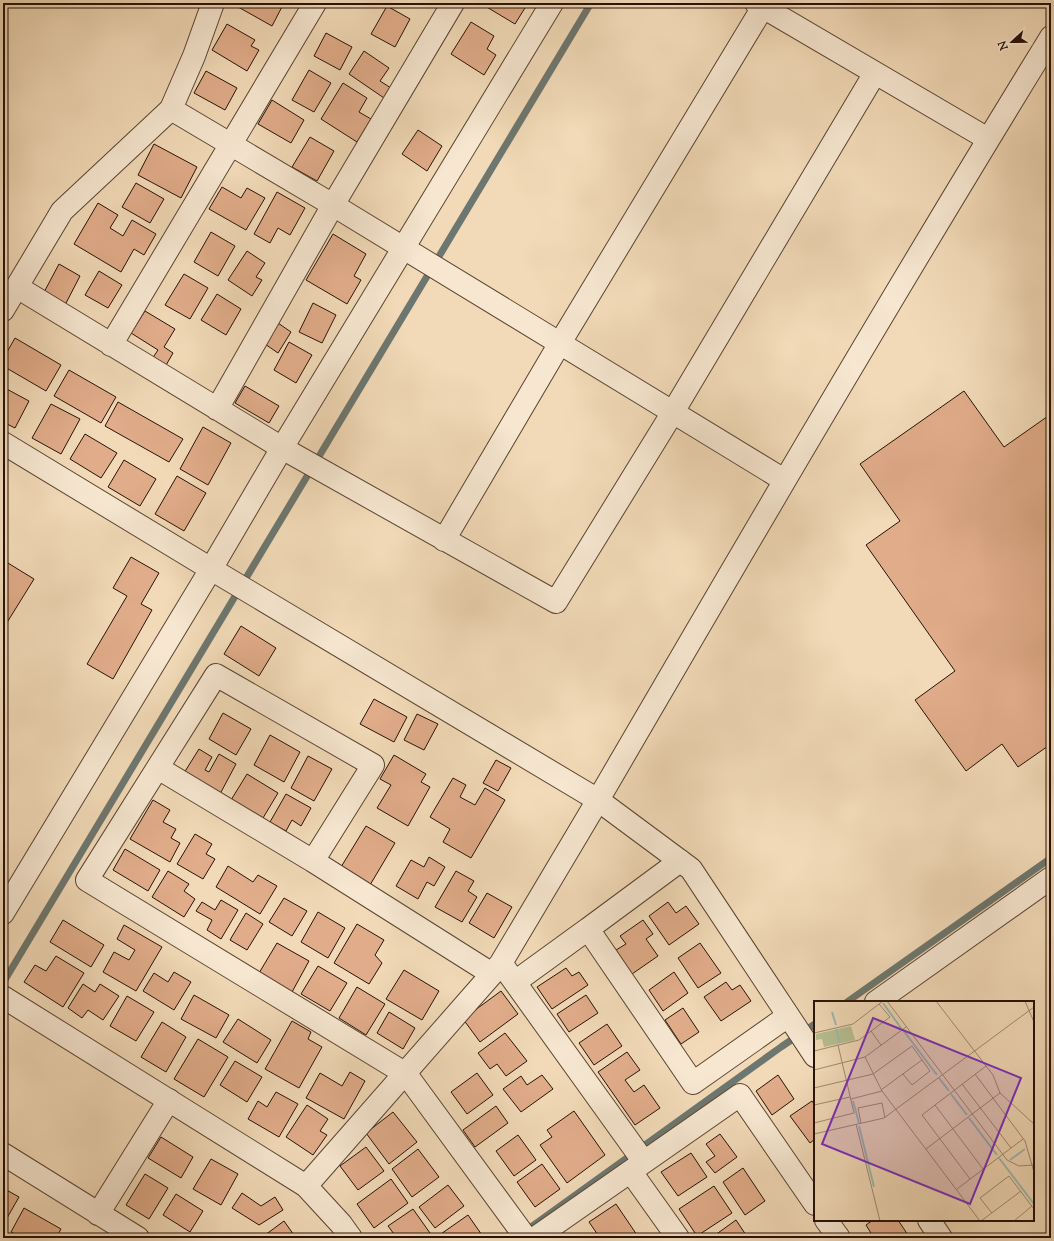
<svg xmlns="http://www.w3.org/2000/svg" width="1054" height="1241" font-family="'Sorts Mill Goudy',serif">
  <rect width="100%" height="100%" fill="#f2dab8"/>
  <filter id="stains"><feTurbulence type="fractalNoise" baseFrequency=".005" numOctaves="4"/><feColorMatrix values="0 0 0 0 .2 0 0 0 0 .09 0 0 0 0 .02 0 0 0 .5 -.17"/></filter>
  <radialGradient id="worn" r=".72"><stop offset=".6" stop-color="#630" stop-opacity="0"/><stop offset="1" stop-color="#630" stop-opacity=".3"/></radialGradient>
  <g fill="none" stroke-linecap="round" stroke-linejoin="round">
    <path stroke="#6d776f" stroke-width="7" d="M3 983 591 3
      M847 1002 1051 858
      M524 1232 781 1047 815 1024"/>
  </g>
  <path fill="#e1ac8a" stroke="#271206" d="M231 3H284L272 26Z
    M480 3H528L515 24Z
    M387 6 410 19 395 47 371 34Z
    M471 22 494 36 487 49 496 55 484 75 451 54Z
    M227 24 255 40 251 46 259 50 247 71 212 50Z
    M326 33 352 47 340 70 314 56Z
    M364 51 389 68 380 81 391 88 384 98 349 74Z
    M309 70 331 83 314 112 292 100Z
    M206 71 237 88 225 110 194 93Z
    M343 83 367 98 359 112 371 119 357 142 321 119Z
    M272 100 304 120 291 143 258 124Z
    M418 130 442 146 427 171 402 154Z
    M310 137 334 151 317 181 292 167Z
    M154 144 197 167 181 198 138 175Z
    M136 183 164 199 150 223 122 207Z
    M222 187 241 198 247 188 265 198 246 230 209 209Z
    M277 192 305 208 290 235 278 228 270 243 254 234Z
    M98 203 118 215 110 228 123 236 132 220 156 234 144 255 134 249 121 272 74 244Z
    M211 232 235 246 218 276 194 262Z
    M333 234 366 254 354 276 361 280 347 304 306 280Z
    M247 251 265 263 256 277 262 280 252 296 228 280Z
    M59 264 80 276 64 307 42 296Z
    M99 271 122 285 108 308 85 295Z
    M184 274 208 288 190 319 165 305Z
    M217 294 241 309 226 335 201 320Z
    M313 303 336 315 322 343 299 332Z
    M145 311 175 329 164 347 173 353 165 367 152 359 158 350 131 333Z
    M278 323 291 332 278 353 265 344Z
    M15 338 61 365 46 391 3 366V359Z
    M289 342 312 355 296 383 274 370Z
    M69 370 116 397 101 423 54 396Z
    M245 386 279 406 269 423 235 403Z
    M3 387 29 401 15 428 3 422Z
    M964 391 1004 447 1051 414V744L1018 767 1002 744 966 771 915 700 955 671 866 545 900 521 860 464Z
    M118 402 183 439 169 462 105 426Z
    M51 404 80 419 61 454 32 438Z
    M203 427 231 443 208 485 180 469Z
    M85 434 117 453 101 478 70 459Z
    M124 460 156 479 140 506 108 487Z
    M177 476 206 493 184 531 155 514Z
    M131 557 159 573 141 604 152 610 113 679 87 664 127 596 113 588Z
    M3 560 34 579 3 629Z
    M241 626 276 648 259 676 224 654Z
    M374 699 407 717 394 742 360 724Z
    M223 713 251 729 236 755 209 739Z
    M417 714 438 724 424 750 404 740Z
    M270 735 300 752 284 782 254 765Z
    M199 749 212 757 205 770 209 772 219 754 236 764 220 794 184 773Z
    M394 755 426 774 421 782 430 787 408 826 377 808 391 785 380 779Z
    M308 756 332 769 314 801 291 788Z
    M496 760 511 768 498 791 483 783Z
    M247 774 278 793 263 818 231 800Z
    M453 778 466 785 460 797 475 805 485 788 505 800 471 858 443 842 450 829 430 817Z
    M286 794 311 808 301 826 292 820 286 831 270 822Z
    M153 800 170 810 163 822 176 829 171 838 180 843 170 862 130 839Z
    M366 826 395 843 370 885 341 867Z
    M195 834 212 844 206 854 215 859 203 879 177 864Z
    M125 849 160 870 148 891 113 870Z
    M429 857 445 867 434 886 427 882 418 899 396 886 411 860 424 867Z
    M228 866 253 882 258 875 277 886 260 914 216 887Z
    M168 871 189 884 184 891 195 899 184 917 152 897Z
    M456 871 474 881 468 891 477 897 462 922 435 907Z
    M487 893 512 907 494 938 469 923Z
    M284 898 307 911 292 936 269 922Z
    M221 900 238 910 221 939 207 930 212 920 196 911 202 902 215 910Z
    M668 902 676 913 686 906 699 924 669 945 649 916Z
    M318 912 345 928 328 958 301 942Z
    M246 913 263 924 247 950 230 940Z
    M63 920 104 945 91 967 50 942Z
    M643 920 653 934 646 939 658 956 632 974 616 950 626 944 620 936Z
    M357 924 384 940 375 955 382 963 369 984 334 963Z
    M124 925 162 947 136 991 103 972 114 952 129 960 135 950 117 939Z
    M277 943 309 961 292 992 259 973Z
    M700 943 721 973 698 988 678 958Z
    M56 956 84 973 63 1007 24 982 35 965 46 971Z
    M318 966 347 983 330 1011 301 994Z
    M566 968 572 976 579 972 588 985 552 1009 537 987Z
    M404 970 439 991 422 1020 386 999Z
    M174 972 191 982 174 1010 143 991 154 973 168 982Z
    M674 972 688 993 663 1011 649 990Z
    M726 982 732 990 740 985 751 1001 721 1021 704 997Z
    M83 984 95 992 100 984 119 996 103 1020 88 1010 82 1018 68 1008Z
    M357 987 385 1004 366 1035 339 1018Z
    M501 991 518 1014 480 1042 463 1019Z
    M194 995 229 1015 216 1038 181 1019Z
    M586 995 598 1013 569 1032 557 1014Z
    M127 996 154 1012 136 1041 110 1026Z
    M683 1008 699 1032 681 1044 665 1020Z
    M389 1012 415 1028 403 1049 377 1033Z
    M238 1019 271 1040 257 1063 223 1042Z
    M292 1021 311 1032 308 1039 322 1047 299 1088 265 1069Z
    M162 1022 186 1037 166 1072 141 1057Z
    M607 1024 622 1046 594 1065 579 1043Z
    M505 1033 527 1061 506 1076 497 1064 490 1069 478 1053Z
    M198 1039 228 1057 204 1097 174 1079Z
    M627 1052 640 1070 625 1080 634 1092 644 1085 660 1108 635 1125 598 1072Z
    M235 1061 262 1077 247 1102 220 1085Z
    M350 1072 365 1081 344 1119 306 1098 320 1073 342 1086Z
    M477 1073 493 1095 467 1114 451 1092Z
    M542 1075 553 1089 521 1112 503 1089 521 1076 527 1085Z
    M778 1075 794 1099 772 1115 756 1091Z
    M276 1092 298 1104 279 1137 248 1119 258 1101 267 1107Z
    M812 1101 815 1105V1139L810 1143 790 1116Z
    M307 1105 328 1119 320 1131 327 1135 313 1155 286 1137Z
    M496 1106 508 1123 475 1147 463 1130Z
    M574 1111 605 1155 567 1183 540 1145 552 1137 547 1130Z
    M393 1112 417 1142 389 1164 366 1133Z
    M720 1134 737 1157 715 1173 706 1162 715 1156 706 1144Z
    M518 1135 536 1160 514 1176 496 1151Z
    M161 1137 193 1157 181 1178 148 1158Z
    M366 1147 384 1171 358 1190 340 1166Z
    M418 1149 439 1177 412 1197 392 1169Z
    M691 1153 707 1177 678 1196 661 1172Z
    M211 1159 238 1174 221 1205 193 1189Z
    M542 1164 560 1189 535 1207 517 1182Z
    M743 1168 765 1201 745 1215 723 1182Z
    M145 1174 168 1188 149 1219 126 1205Z
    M391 1179 408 1203 374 1228 357 1204Z
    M448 1185 464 1206 435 1228 419 1207Z
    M714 1186 732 1213 697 1236 679 1209Z
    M3 1188 19 1197 3 1225Z
    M242 1193 261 1206 275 1197 283 1210 259 1225 232 1208Z
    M176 1194 203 1211 190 1232 163 1215Z
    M616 1204 639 1238H600L589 1222Z
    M24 1208 61 1229 56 1238H22L11 1232Z
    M413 1209 430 1233 422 1238H397L388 1226Z
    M468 1215 484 1238H440L438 1236Z
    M736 1220 748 1238H711Z
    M873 1220H898L910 1238H874L866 1225Z
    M284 1221 296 1238H261Z"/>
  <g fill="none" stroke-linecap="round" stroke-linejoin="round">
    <defs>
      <path id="minor" d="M756 3 988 139
        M171 109 333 205 784 480
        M17 287 282 448 556 602 673 412 875 73
        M111 345 315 3
        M217 409 333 205 453 3
        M444 540 560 343 763 7
        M158 768 313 861 492 974
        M313 861 373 765 216 675 87 880 406 1074 526 1238
        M680 861 588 929 693 1083 788 1016
        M501 963 644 1162
        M515 982 588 929
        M3 1154 138 1238
        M631 1172 678 1238
        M306 1186 492 974 501 963 598 800
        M98 1214 169 1100
        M826 1220 839 1238
        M535 1238 740 1095 815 1204"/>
      <path id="tertiary" d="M3 310 62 211 171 109 194 56 213 3
        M3 443 211 569 598 800 691 869 815 1056
        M598 800C747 544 896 289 1051 37
        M3 913 211 569 282 448 552 3
        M3 997 306 1186 341 1224 351 1238
        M876 1002 1051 878
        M929 1220 941 1238"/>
    </defs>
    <use href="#minor" stroke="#5a4432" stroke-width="24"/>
    <use href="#tertiary" stroke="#5a4432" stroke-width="24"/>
    <use href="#minor" stroke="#f7e7d1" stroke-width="22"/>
    <use href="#tertiary" stroke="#f7e7d1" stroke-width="22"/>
  </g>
  <g transform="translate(814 1001)">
    <rect width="220" height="220" fill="#f2dab8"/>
    <path d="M37 25 41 39 10 46 8 38 2 39V33Z" fill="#b6c092"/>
    <path fill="none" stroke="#9cbab5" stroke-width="2" d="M69 2 87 27M18 11 22 24M22 28 26 42M89 29 123 74M125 77 135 90M137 93 153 114M39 100 45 122M155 117 183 154M45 125 60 186M185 157 220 203M196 159 211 148"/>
    <path fill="none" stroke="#a18a71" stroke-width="1" d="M73 0 193 159 205 165 220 164M122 0 179 74 186 92 220 123M211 0 220 21M57 30 67 44M0 32 39 23 69 0M0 50 45 39 76 16 65 3M51 56 68 90 166 220M0 69 51 56 92 26M161 73 211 140 220 171M148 83 197 147M0 87 59 73 98 45 116 70 98 84 89 73M67 89 108 59M37 98 68 90M0 104 36 96M121 104 169 168M0 122 40 112 24 44M47 122 44 107 68 102 71 117M42 123 66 220M0 133 70 117 220 6M112 148 186 92M156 178 108 114 172 65M143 188 209 138M178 212 166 197 195 175 220 208M167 220 207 190M200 220 218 205"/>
    <path fill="#7b2cbf" fill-opacity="0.15" stroke="#7b2cbf" stroke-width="2" d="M59 17 207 77 156 203 8 143Z"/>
    <rect width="220" height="220" fill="none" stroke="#271206" stroke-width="2"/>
  </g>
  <rect width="1054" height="1241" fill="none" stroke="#f2dab8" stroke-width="16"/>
  <rect x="4" y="4" width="1046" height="1233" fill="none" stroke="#271206" stroke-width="2"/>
  <rect x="8" y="8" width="1038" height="1225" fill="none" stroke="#271206"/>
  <g transform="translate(1012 42) rotate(248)" stroke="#f7e7d1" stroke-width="3" paint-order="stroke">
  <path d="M0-3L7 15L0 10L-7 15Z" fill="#271206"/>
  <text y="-6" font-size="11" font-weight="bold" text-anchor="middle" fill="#271206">N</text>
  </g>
  <rect width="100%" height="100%" filter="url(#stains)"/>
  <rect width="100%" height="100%" fill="url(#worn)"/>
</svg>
